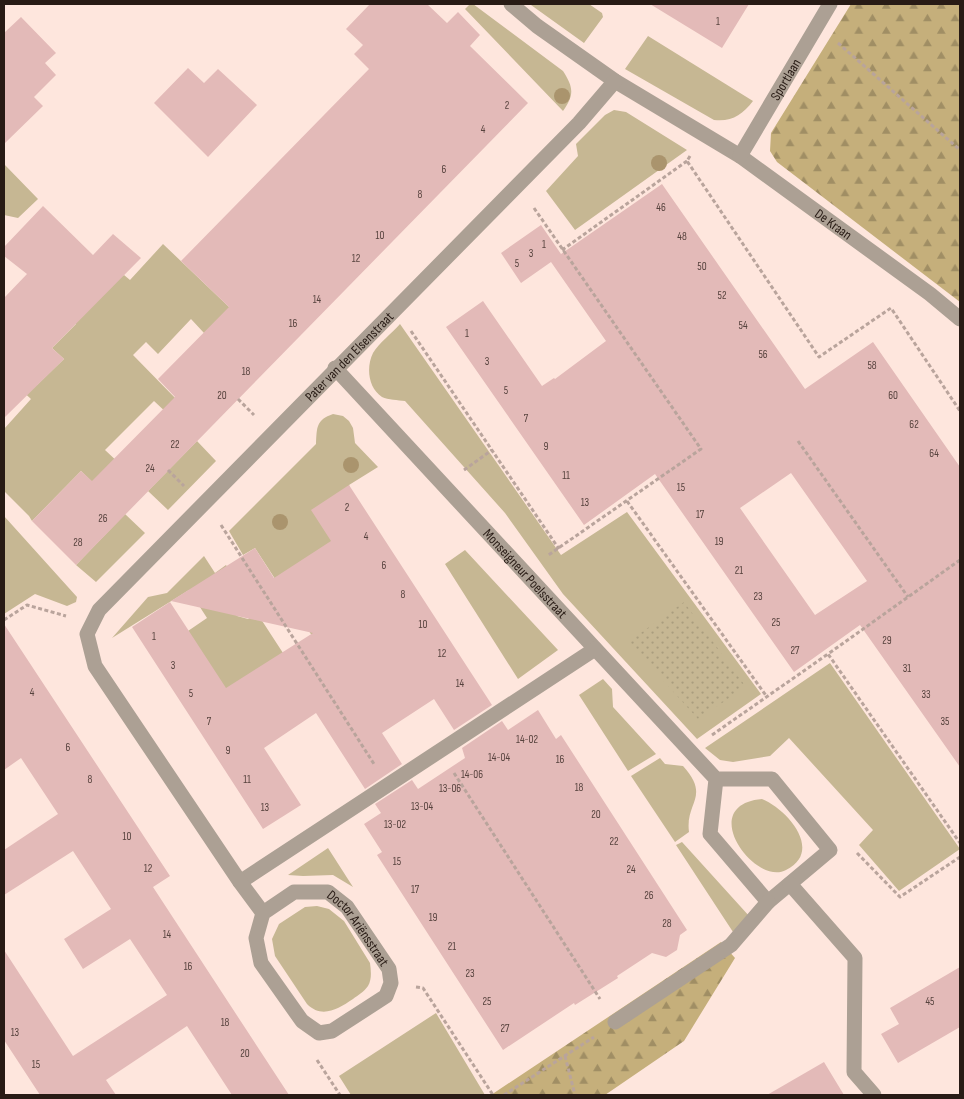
<svg xmlns="http://www.w3.org/2000/svg" width="964" height="1099" font-family="'Sofia Sans Condensed',sans-serif">
  <defs>
    <pattern id="forest-firs" width="22" height="20" patternUnits="userSpaceOnUse" patternTransform="scale(1.25)"><rect width="22" height="20" fill="#c5af7b"/><path d="M5 1l3.5 6h-7zM16 11l3.5 6h-7z" fill="#a08e64"/></pattern>
    <pattern id="park-dots" width="8" height="8" patternUnits="userSpaceOnUse" patternTransform="scale(1.25)"><rect width="8" height="8" fill="#c6b793"/><path d="M2 2h.1M6 6h.1" fill="none" stroke="#aa9d7e" stroke-width="1.8" stroke-linecap="round"/></pattern>
  </defs>
  <rect width="100%" height="100%" fill="#fee6dd"/>
  <path fill="#c6b793" d="M470 4H473L563 71C574 88 574 95 563 111L465 9Z
    M532 4H589L602 13 603 17 584 43 531 5Z
    M648 36 753 101C742 115 732 122 714 120L625 69Z
    M614 110 626 112 687 150 575 230 546 191 578 156 576 144 605 115Z
    M4 164 38 199 18 218 4 215Z
    M163 244 250 327 204 333 191 319 158 354 146 342 133 355 180 403 169 415 154 401 105 450 136 479 112 502 81 471 32 521 29 516 4 491V429L31 399 5 375 37 385 64 359 52 348 76 324 63 313 124 275 130 280Z
    M400 324 561 555 627 512 761 694 697 739 563 594 505 513 405 401C398 400 388 400 382 397 368 388 366 367 373 353 379 343 392 333 400 324Z
    M333 414 343 416 349 421 353 428 355 443 378 467 349 485 405 655 318 645 255 548 243 555 229 531 316 444C317 427 316 420 333 414Z
    M197 441 216 461 168 510 148 491Z
    M125 514 145 533 96 582 76 565Z
    M4 516 77 597 76 602 67 606 35 594 4 614Z
    M465 550 558 650 518 679 445 564Z
    M204 556 215 573 226 565 246 597 231 607 237 616 248 619 257 613 283 653 226 690 188 631 207 618 189 590 112 638 148 597 167 593Z
    M830 663 960 849 899 891 859 845 873 830 789 738 770 756 733 762 720 760 705 748Z
    M603 679 612 689 613 707 656 754 628 771 579 695Z
    M660 758 665 764 683 766C711 797 685 802 689 832L675 842 631 776Z
    M762 799C787 809 824 851 786 870 755 887 695 805 762 799Z
    M682 842 750 917 733 932 676 845Z
    M328 848 353 887 333 875 303 876 288 875Z
    M317 906 329 909 344 921 370 963C371 971 372 979 368 986 364 992 358 995 353 999 338 1009 322 1019 307 1004L275 956 272 939 279 924 305 907Z
    M436 1013 485 1095H351L339 1076Z"/>
  <path fill="url(#forest-firs)" d="M851 4H960V302L777 162 770 151 771 133Z
    M721 942 735 958 684 1041 605 1095H491Z"/>
  <path fill="url(#park-dots)" d="M684 602 746 687 698 719 628 642Z"/>
  <path fill="#e3bab8" fill-rule="evenodd" d="M370 4H427L447 23 458 12 480 35 470 46 528 103 76 565 32 521 81 471 92 481 175 397 158 379 229 307 181 261 369 69 354 54 363 45 346 29Z
    M650 4H749L722 48Z
    M21 17 56 53 45 63 56 75 34 97 43 106 4 144V33Z
    M188 68 204 83 218 69 257 105 208 157 154 103Z
    M662 184 805 389 873 342 960 467V767L860 625 794 672 655 474 584 525 446 327 483 301 542 386 554 378 555 379 606 341 551 262 521 283 501 253 541 225 561 254ZM791 473 867 581 815 615 740 508Z
    M43 206 93 255 113 234 141 258 52 348 64 359 4 418V298L27 274 4 256V247Z
    M349 485 492 705 454 730 434 699 382 733 402 764 365 789 316 713 264 748 301 805 263 829 132 627 170 602 226 688 313 633 171 601 255 548 274 578 331 541 311 510Z
    M4 624 170 876 153 887 289 1095H232L187 1026 106 1080 116 1095H40L4 1040V950L73 1056 167 995 130 939 83 969 64 939 111 909 73 851 4 895V850L58 814 21 758 4 770Z
    M538 710 556 739 561 735 687 930 680 935 677 950 666 957 652 953 617 976 618 978 575 1005 574 1003 503 1050 377 855 382 852 364 824 381 813 375 804 412 780 418 789 465 758 462 748 502 721 508 730Z
    M960 967V1027L898 1063 881 1034 899 1024 890 1008Z
    M824 1062 844 1095H767Z"/>
  <g fill="none" stroke-linecap="round" stroke-linejoin="round">
    <path stroke="#b9a49c" stroke-width="3" stroke-dasharray="4 2.5" stroke-linecap="butt" d="M838 43 960 150
      M690 156 687 161 819 357 891 308 960 411
      M534 208 701 449 547 556
      M562 250 687 161
      M411 331 559 549
      M238 399 254 415
      M798 441 908 597
      M168 470 184 486
      M464 470 492 450
      M627 501 767 697
      M221 525 374 764
      M960 560 828 654 960 843
      M4 620 27 605 66 616
      M712 735 828 654
      M454 773 600 999
      M857 853 900 897 960 857
      M416 987 423 988 493 1095
      M565 1056 575 1095
      M317 1060 340 1095
      M504 1095 594 1037"/>
    <g stroke="#aca094" stroke-width="15">
      <path id="s1" d="M511 4 537 26 615 81 740 156 930 294 960 319"/>
      <path id="s2" d="M740 156 830 4"/>
      <path id="s3" d="M335 368 716 779H772L830 850 768 902 710 834 716 779"/>
      <path d="M240 882 595 649"/>
      <path d="M790 884 855 958 854 1072 874 1095"/>
      <path id="s4" d="M263 913 294 892H328L347 907 389 969 391 983 386 996 332 1031 319 1033 302 1021 261 963 256 938 263 913 240 882 95 666 87 634 99 610 579 123 615 81"/>
      <path d="M615 1022 731 945 768 902"/>
    </g>
  </g>
  <g fill="#aa946d">
    <circle cx="562" cy="96" r="8"/>
    <circle cx="659" cy="163" r="8"/>
    <circle cx="351" cy="465" r="8"/>
    <circle cx="280" cy="522" r="8"/>
  </g>
  <g text-anchor="middle" stroke-width="4.5" stroke-linejoin="round" paint-order="stroke">
    <g font-size="11" fill="#57433e">
      <text x="718" y="25">1</text>
      <text x="507" y="109">2</text>
      <text x="483" y="133">4</text>
      <text x="444" y="173">6</text>
      <text x="420" y="198">8</text>
      <text x="661" y="211">46</text>
      <text x="380" y="239">10</text>
      <text x="682" y="240">48</text>
      <text x="544" y="248">1</text>
      <text x="531" y="257">3</text>
      <text x="356" y="262">12</text>
      <text x="517" y="267">5</text>
      <text x="702" y="270">50</text>
      <text x="722" y="299">52</text>
      <text x="317" y="303">14</text>
      <text x="293" y="327">16</text>
      <text x="743" y="329">54</text>
      <text x="467" y="337">1</text>
      <text x="763" y="358">56</text>
      <text x="487" y="365">3</text>
      <text x="872" y="369">58</text>
      <text x="246" y="375">18</text>
      <text x="506" y="394">5</text>
      <text x="222" y="399">20</text>
      <text x="893" y="399">60</text>
      <text x="526" y="422">7</text>
      <text x="914" y="428">62</text>
      <text x="175" y="448">22</text>
      <text x="546" y="450">9</text>
      <text x="934" y="457">64</text>
      <text x="150" y="472">24</text>
      <text x="566" y="479">11</text>
      <text x="681" y="491">15</text>
      <text x="585" y="506">13</text>
      <text x="347" y="511">2</text>
      <text x="700" y="518">17</text>
      <text x="103" y="522">26</text>
      <text x="366" y="540">4</text>
      <text x="719" y="545">19</text>
      <text x="78" y="546">28</text>
      <text x="384" y="569">6</text>
      <text x="739" y="574">21</text>
      <text x="403" y="598">8</text>
      <text x="758" y="600">23</text>
      <text x="776" y="626">25</text>
      <text x="423" y="628">10</text>
      <text x="154" y="640">1</text>
      <text x="887" y="644">29</text>
      <text x="795" y="654">27</text>
      <text x="442" y="657">12</text>
      <text x="173" y="669">3</text>
      <text x="907" y="672">31</text>
      <text x="460" y="687">14</text>
      <text x="32" y="696">4</text>
      <text x="191" y="697">5</text>
      <text x="926" y="698">33</text>
      <text x="209" y="725">7</text>
      <text x="945" y="725">35</text>
      <text x="527" y="743">14-02</text>
      <text x="68" y="751">6</text>
      <text x="228" y="754">9</text>
      <text x="499" y="761">14-04</text>
      <text x="560" y="763">16</text>
      <text x="472" y="778">14-06</text>
      <text x="90" y="783">8</text>
      <text x="247" y="783">11</text>
      <text x="579" y="791">18</text>
      <text x="450" y="792">13-06</text>
      <text x="422" y="810">13-04</text>
      <text x="265" y="811">13</text>
      <text x="596" y="818">20</text>
      <text x="395" y="828">13-02</text>
      <text x="127" y="840">10</text>
      <text x="614" y="845">22</text>
      <text x="397" y="865">15</text>
      <text x="148" y="872">12</text>
      <text x="631" y="873">24</text>
      <text x="415" y="893">17</text>
      <text x="649" y="899">26</text>
      <text x="433" y="921">19</text>
      <text x="667" y="927">28</text>
      <text x="167" y="938">14</text>
      <text x="452" y="950">21</text>
      <text x="188" y="970">16</text>
      <text x="470" y="977">23</text>
      <text x="487" y="1005">25</text>
      <text x="930" y="1005">45</text>
      <text x="225" y="1026">18</text>
      <text x="505" y="1032">27</text>
      <text x="15" y="1036">13</text>
      <text x="245" y="1057">20</text>
      <text x="36" y="1068">15</text>
    </g>
    <g font-size="14" fill="#281b15" stroke="#fee6dd">
      <text dy="5" stroke="none"><textPath href="#s2" startOffset="89">Sportlaan</textPath></text>
      <text dy="5" stroke="none"><textPath href="#s1" startOffset="391">De Kraan</textPath></text>
      <text dy="5" stroke="none"><textPath href="#s4" startOffset="1134">Pater van den Elsenstraat</textPath></text>
      <text dy="5" stroke="none"><textPath href="#s3" startOffset="280">Monseigneur Poelsstraat</textPath></text>
      <text dy="5" stroke="none"><textPath href="#s4" startOffset="119">Doctor Ariënsstraat</textPath></text>
    </g>
  </g>
  <rect width="964" height="1099" fill="none" stroke="#281b15" stroke-width="10"/>
</svg>
